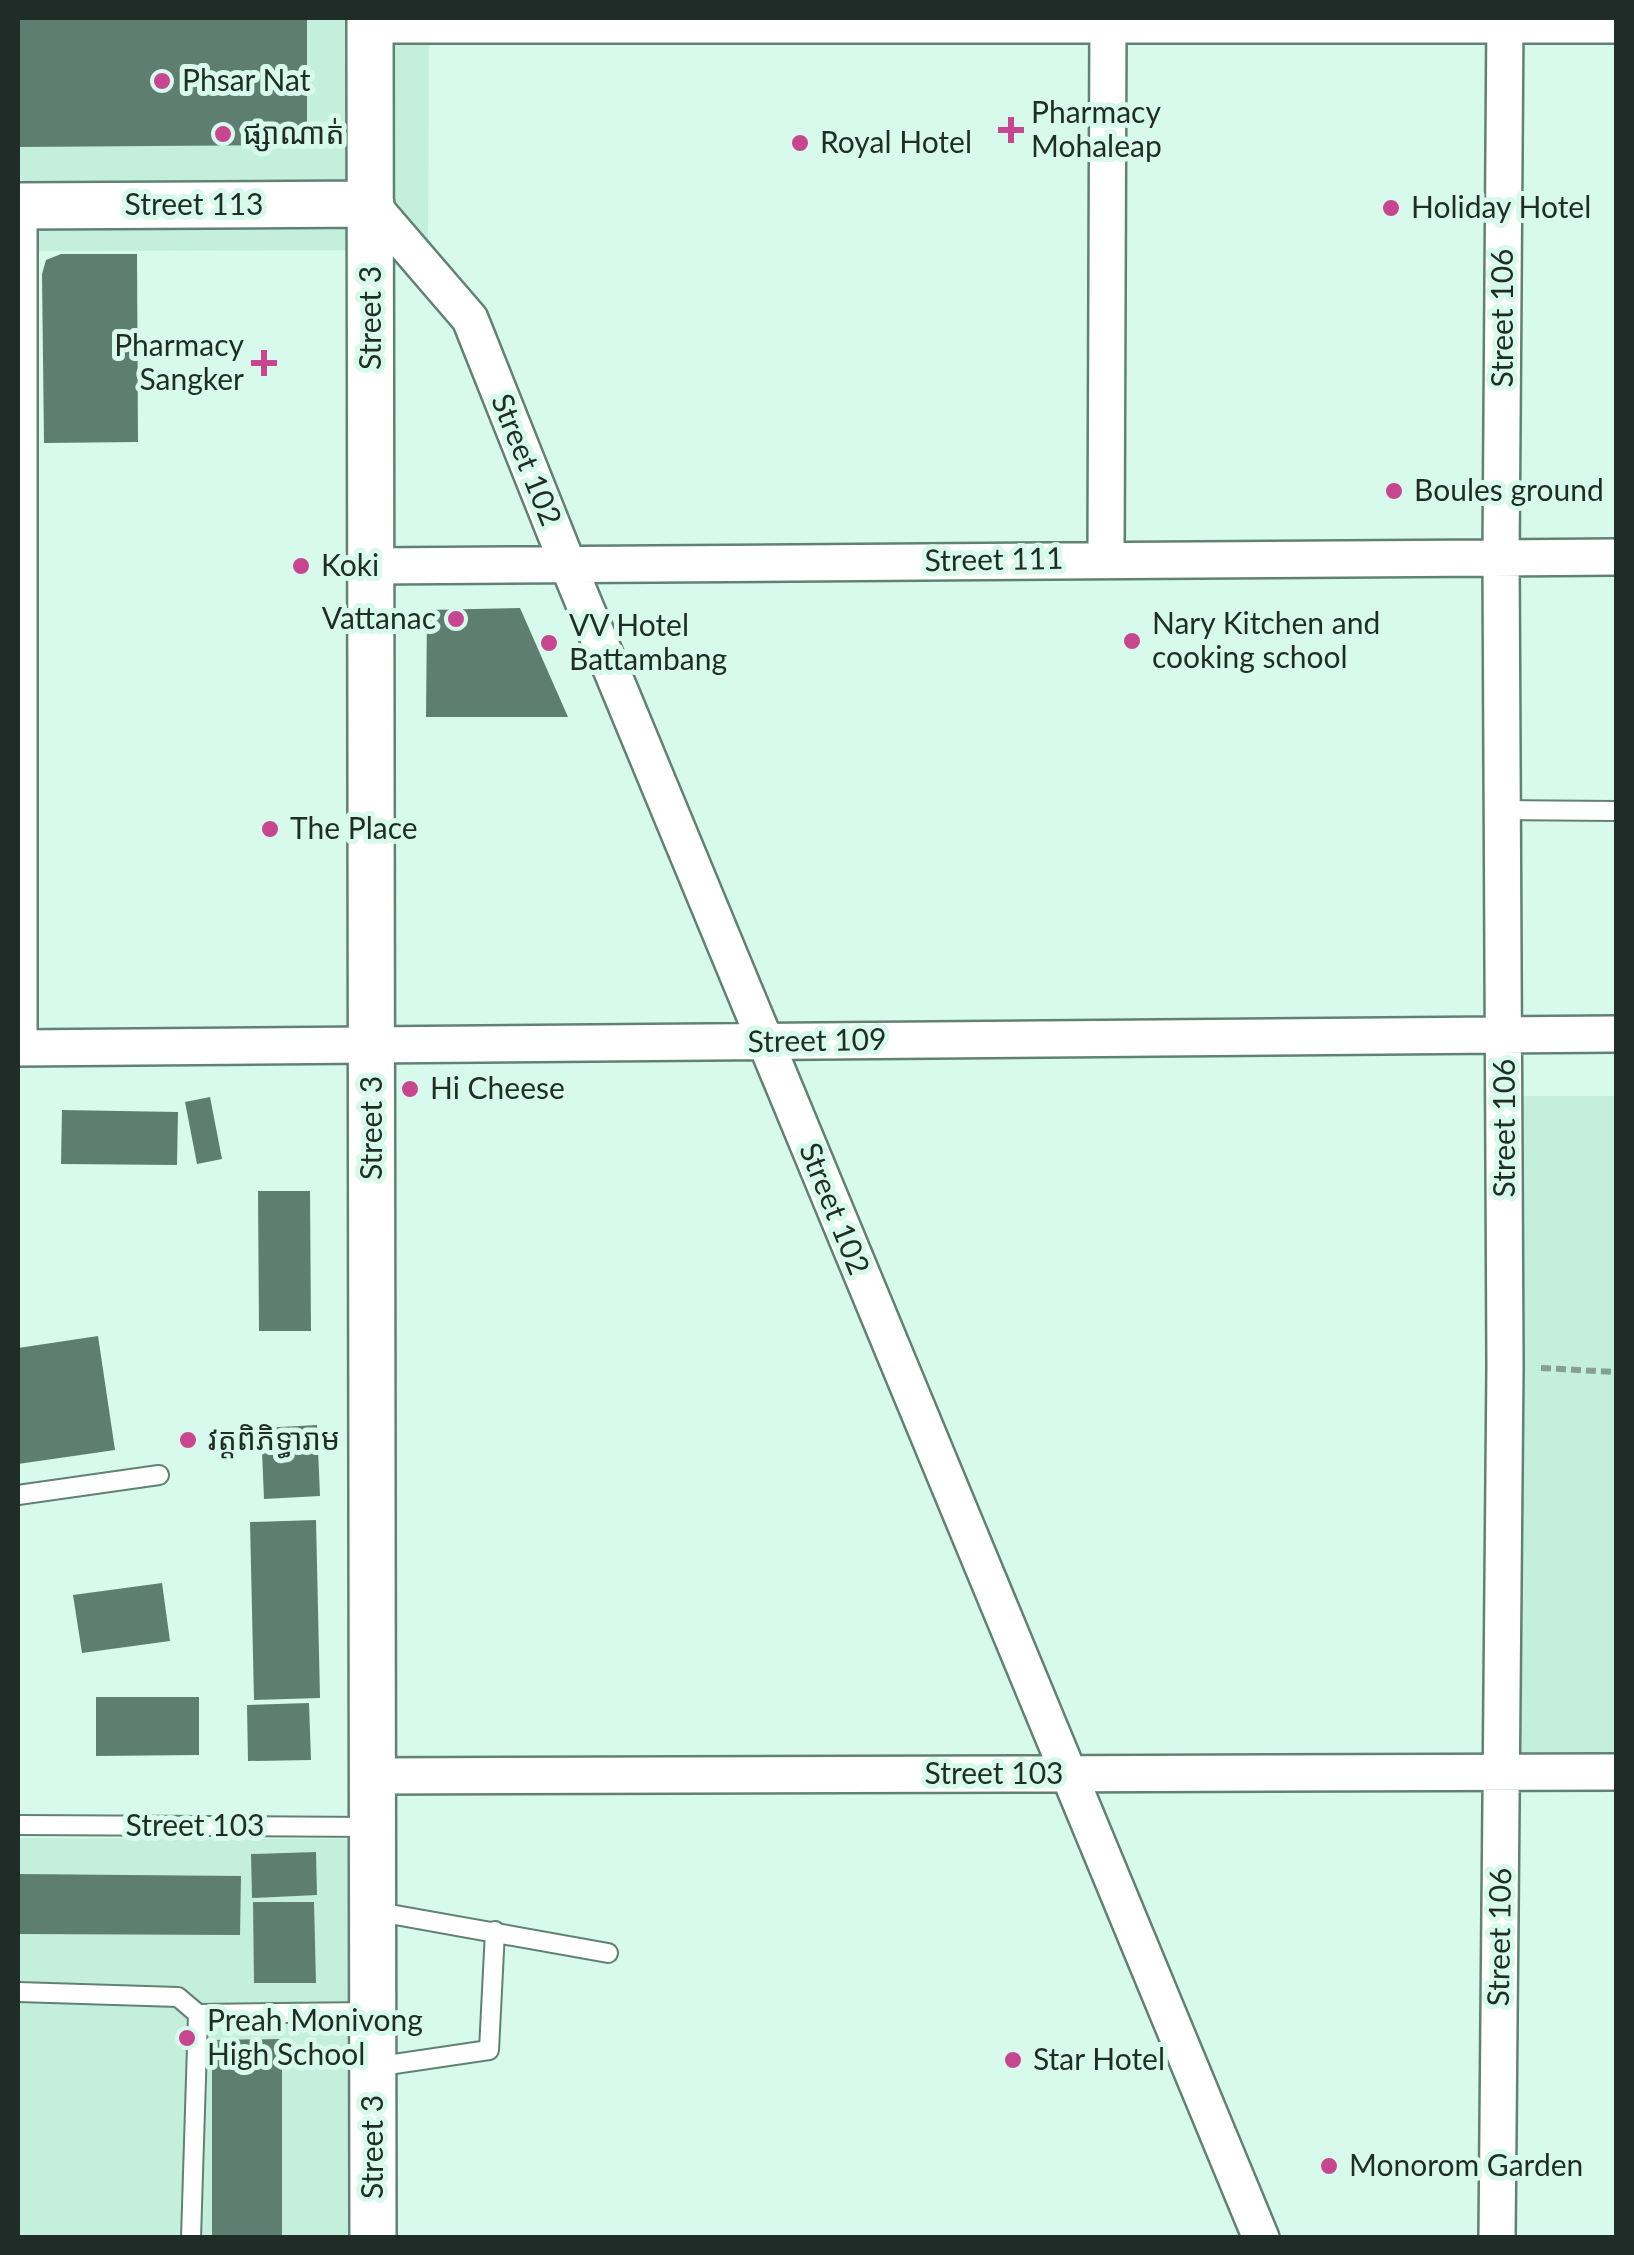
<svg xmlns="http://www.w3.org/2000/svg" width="1634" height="2255" font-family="Lato,'Noto Sans Khmer',sans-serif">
  <rect width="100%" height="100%" fill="#d7faec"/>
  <path fill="#c4efdd" d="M18 18H429L428 250 18 251Z
    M1506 1096H1616V1765H1505Z
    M18 1838 357 1839 355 2237 18 2238Z"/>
  <path fill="#5f7e72" d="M18 18H307V145L18 147Z
    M61 254H137L138 442 44 443 42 274 46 260Z
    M520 608 568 717H426L427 610Z
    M210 1097 222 1159 197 1164 185 1102Z
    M62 1110 178 1112 177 1165 61 1164Z
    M258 1191H310L311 1331H259Z
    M98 1336 115 1450 18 1464V1348Z
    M317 1425 320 1496 264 1499 261 1428Z
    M316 1520 320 1698 254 1700 250 1522Z
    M162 1583 170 1641 82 1653 73 1595Z
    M96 1697H199V1755L96 1756Z
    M309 1703 311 1760 248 1761 247 1705Z
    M316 1852 317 1895 252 1898 251 1854Z
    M18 1874 241 1876 240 1935 18 1934Z
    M253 1902H314L316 1983H254Z
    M282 2039V2238H212V2040Z"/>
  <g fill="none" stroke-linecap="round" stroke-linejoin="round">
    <defs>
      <path id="service" d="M1503 810 1616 811
        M18 1495 159 1475
        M18 1825 372 1827
        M373 1911 608 1953
        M18 1992 178 1997 198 2014 191 2238
        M198 2014 372 2012
        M374 2067 489 2050 495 1931"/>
      <path id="minor" d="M371 204 470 319 568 565 1261 2238
        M19 206V1048
        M1106 559 1108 20
        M371 566 1616 557
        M18 1048 1616 1034
        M372 1776 1616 1772
        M1497 2238 1505 1366 1501 556 1505 18"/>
      <path id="tertiary" d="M370 18 373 2238
        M370 20H1616
        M18 206 371 204"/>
    </defs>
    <use href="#service" stroke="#628175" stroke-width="22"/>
    <use href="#minor" stroke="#628175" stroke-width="40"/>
    <use href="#tertiary" stroke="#628175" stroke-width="50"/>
    <path stroke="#86a096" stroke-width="6" stroke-dasharray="10 5" stroke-linecap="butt" d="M1541 1368 1616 1372"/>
    <use href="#service" stroke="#fff" stroke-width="18"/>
    <use href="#minor" stroke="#fff" stroke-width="35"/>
    <use href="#tertiary" stroke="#fff" stroke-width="45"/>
  </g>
  <g fill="#c7468f" stroke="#d7faec" stroke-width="4">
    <circle cx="162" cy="81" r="10"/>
    <path d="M1006 115h10v10h10v10h-10v10h-10v-10h-10v-10h10z"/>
    <circle cx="223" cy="134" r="10"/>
    <circle cx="800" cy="143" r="10"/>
    <circle cx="1391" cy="208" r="10"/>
    <path d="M259 348h10v10h10v10h-10v10h-10v-10h-10v-10h10z"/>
    <circle cx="1394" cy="491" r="10"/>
    <circle cx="301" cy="566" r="10"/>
    <circle cx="456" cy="619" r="10"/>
    <circle cx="1132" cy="641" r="10"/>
    <circle cx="549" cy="643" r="10"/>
    <circle cx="270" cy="829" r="10"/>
    <circle cx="410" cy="1089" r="10"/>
    <circle cx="188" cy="1440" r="10"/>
    <circle cx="187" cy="2038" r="10"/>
    <circle cx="1013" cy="2060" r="10"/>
    <circle cx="1329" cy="2166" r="10"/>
  </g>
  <g text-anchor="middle" stroke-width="10" stroke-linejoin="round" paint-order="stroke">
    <g font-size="30" fill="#1f2c27" stroke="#d7faec" text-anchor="start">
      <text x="182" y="91">Phsar Nat</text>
      <text x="1031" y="123">Pharmacy<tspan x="1031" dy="34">Mohaleap</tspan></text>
      <text x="243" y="144">ផ្សាណាត់</text>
      <text x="820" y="153">Royal Hotel</text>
      <text x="1411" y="218">Holiday Hotel</text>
      <text x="244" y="356" text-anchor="end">Pharmacy<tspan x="244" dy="34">Sangker</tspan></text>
      <text x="1414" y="501">Boules ground</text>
      <text x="321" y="576">Koki</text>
      <text x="436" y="629" text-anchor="end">Vattanac</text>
      <text x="1152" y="634">Nary Kitchen and<tspan x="1152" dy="34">cooking school</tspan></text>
      <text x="569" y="636">VV Hotel<tspan x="569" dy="34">Battambang</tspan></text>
      <text x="290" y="839">The Place</text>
      <text x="430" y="1099">Hi Cheese</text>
      <text x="208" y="1450">វត្តពិភិទ្ធារាម</text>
      <text x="207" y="2031">Preah Monivong<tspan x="207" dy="34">High School</tspan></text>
      <text x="1033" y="2070">Star Hotel</text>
      <text x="1349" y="2176">Monorom Garden</text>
    </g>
    <g font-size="30" fill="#1f2c27" stroke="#d7faec">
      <text x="194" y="215">Street 113</text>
      <text transform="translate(371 318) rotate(-90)" y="10">Street 3</text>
      <text transform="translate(1503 318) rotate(-90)" y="10">Street 106</text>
      <text transform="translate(526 460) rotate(68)" y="10">Street 102</text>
      <text transform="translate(994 560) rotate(-1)" y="10">Street 111</text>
      <text transform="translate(817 1041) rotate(-1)" y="10">Street 109</text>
      <text transform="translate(372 1128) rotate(-90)" y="10">Street 3</text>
      <text transform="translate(1505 1128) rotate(-90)" y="10">Street 106</text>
      <text transform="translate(834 1209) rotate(68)" y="10">Street 102</text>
      <text x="994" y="1784">Street 103</text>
      <text x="195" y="1836">Street 103</text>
      <text transform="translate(1500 1937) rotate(-89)" y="10">Street 106</text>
      <text transform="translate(373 2147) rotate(-90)" y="10">Street 3</text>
    </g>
  </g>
  <rect width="1634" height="2255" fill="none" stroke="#1f2c27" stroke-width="40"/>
</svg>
